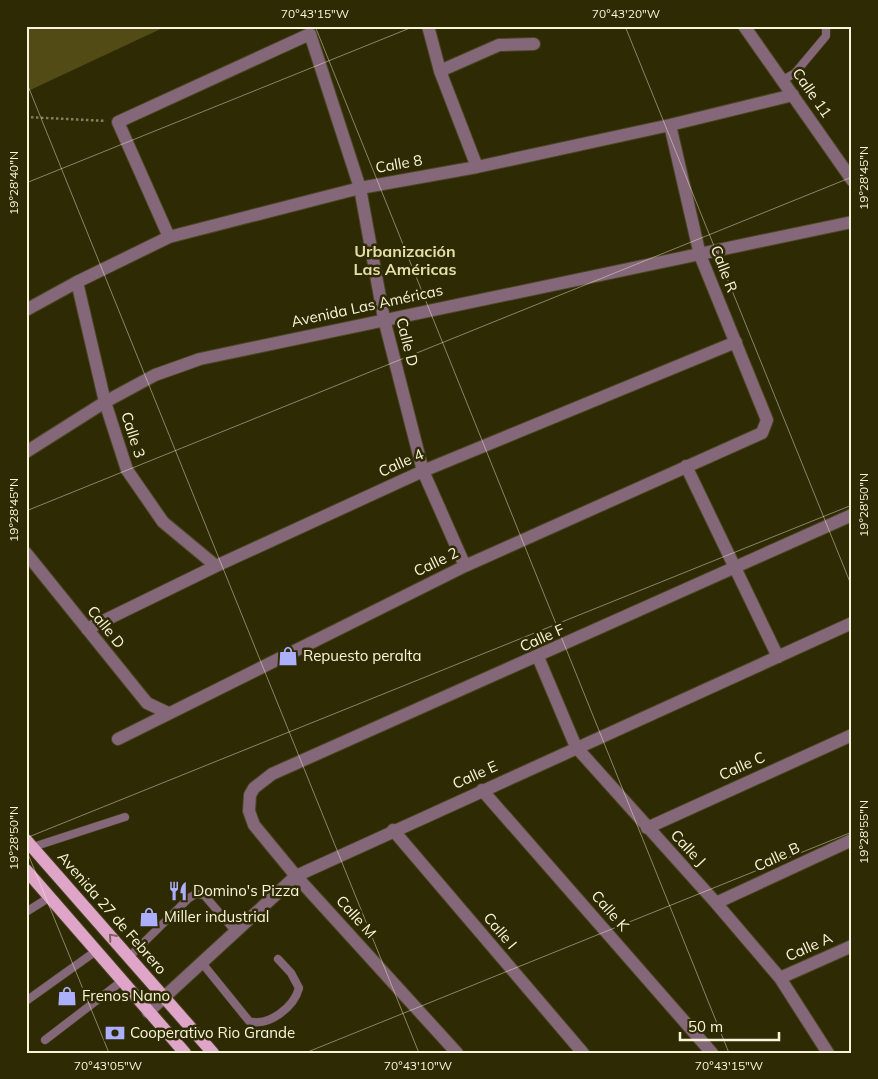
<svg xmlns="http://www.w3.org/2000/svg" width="878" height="1079" font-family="Mulish,sans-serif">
  <rect width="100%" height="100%" fill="#2e2a03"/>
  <path fill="#524b15" d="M26 26H167L26 92Z"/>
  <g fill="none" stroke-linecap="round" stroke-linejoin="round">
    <defs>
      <path id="service" d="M783 80 795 73 826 36V26
        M33 847 125 817
        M26 912 50 897
        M129 957 189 898 196 894 204 895 236 932
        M202 963 249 1021C269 1027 294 1007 299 988L291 973 278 959
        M26 1001 96 951
        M45 1040 122 981"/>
      <path id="minor" d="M428 26 440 71 477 167
        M744 26 852 180
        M440 71 499 45 534 44
        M169 237 118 122 310 34 360 188 384 319 423 471 465 566
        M77 282 105 402 127 470 163 522 216 566
        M26 310 77 282 169 237 360 188 477 167 670 125 793 95
        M26 452 105 402 155 375 200 359 852 222
        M686 466 778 657
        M26 553 147 703 168 713
        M87 629 216 566 423 471 736 342
        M538 657 576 747 716 903 780 978 828 1053
        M118 739 465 566 762 433 767 420 700 255 670 125
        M482 790 712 1053
        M647 828 852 735
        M393 830 583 1053
        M716 903 852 840
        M780 978 852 946
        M148 1012 296 876 852 623
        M457 1053 296 876 254 825 249 811 250 795 254 788 272 774 852 515"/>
      <path id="primary" d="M26 840 213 1053
        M26 870 185 1053"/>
    </defs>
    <use href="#service" stroke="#4a4621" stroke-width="9"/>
    <use href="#minor" stroke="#4a4621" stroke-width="14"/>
    <use href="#primary" stroke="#4a4621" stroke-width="14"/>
    <path stroke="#84815f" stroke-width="2.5" stroke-dasharray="2.5 2.5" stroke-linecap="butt" d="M26 117 106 121"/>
    <use href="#service" stroke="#846778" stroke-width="8"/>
    <use href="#minor" stroke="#846778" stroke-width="12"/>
    <use href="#primary" stroke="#dfa5c9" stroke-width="12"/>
  </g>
  <defs><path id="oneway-chevron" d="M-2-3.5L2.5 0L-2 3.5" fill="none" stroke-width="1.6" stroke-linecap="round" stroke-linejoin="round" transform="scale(1.25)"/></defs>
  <use stroke="#7e615c" href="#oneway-chevron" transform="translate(112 937) rotate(-131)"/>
  <path fill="none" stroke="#f8f5db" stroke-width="1" stroke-opacity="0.45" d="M315 26 729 1053M625 26 852 587M26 81 419 1053M26 183 415 26M26 511 852 177M26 838 852 505M26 849 109 1053M305 1053 852 832"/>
  <defs>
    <symbol id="shop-bare" viewBox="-9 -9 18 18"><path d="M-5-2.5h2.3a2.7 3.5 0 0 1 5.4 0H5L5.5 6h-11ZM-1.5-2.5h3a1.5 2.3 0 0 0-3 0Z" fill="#acaffb" stroke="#2e2a03" stroke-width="2.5" paint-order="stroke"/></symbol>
    <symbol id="restaurant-bare" viewBox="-9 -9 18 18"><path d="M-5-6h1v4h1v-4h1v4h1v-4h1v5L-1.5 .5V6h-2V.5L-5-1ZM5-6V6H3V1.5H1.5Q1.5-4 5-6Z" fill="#acaffb" stroke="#2e2a03" stroke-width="2.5" paint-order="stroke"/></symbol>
    <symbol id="bank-bare" viewBox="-9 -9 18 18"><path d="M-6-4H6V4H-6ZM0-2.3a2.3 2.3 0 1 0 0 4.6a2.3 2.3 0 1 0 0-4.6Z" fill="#acaffb" stroke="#2e2a03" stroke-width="2.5" paint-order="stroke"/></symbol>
  </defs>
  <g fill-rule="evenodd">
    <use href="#shop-bare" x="274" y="642" width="28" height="28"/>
    <use href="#restaurant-bare" x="164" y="877" width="28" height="28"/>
    <use href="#shop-bare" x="135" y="903" width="28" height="28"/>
    <use href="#shop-bare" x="53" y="982" width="28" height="28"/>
    <use href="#bank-bare" x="101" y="1019" width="28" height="28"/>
  </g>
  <g text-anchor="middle" stroke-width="5" stroke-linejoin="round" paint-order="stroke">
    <g font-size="15" fill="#f8f5db" stroke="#2e2a03">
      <text transform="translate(812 93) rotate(55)" y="5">Calle 11</text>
      <text transform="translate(399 164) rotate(-10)" y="5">Calle 8</text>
      <text transform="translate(724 269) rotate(69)" y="5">Calle R</text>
      <text transform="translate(367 306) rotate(-12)" y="5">Avenida Las Américas</text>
      <text transform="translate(407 342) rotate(76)" y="5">Calle D</text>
      <text transform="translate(133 435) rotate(72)" y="5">Calle 3</text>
      <text transform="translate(401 463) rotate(-24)" y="5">Calle 4</text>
      <text transform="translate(436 562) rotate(-26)" y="5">Calle 2</text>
      <text transform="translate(106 627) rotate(51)" y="5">Calle D</text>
      <text transform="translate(542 638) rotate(-24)" y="5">Calle F</text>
      <text transform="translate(742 766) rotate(-24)" y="5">Calle C</text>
      <text transform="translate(475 775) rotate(-24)" y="5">Calle E</text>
      <text transform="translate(688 848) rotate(47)" y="5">Calle J</text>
      <text transform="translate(777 857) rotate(-25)" y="5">Calle B</text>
      <text transform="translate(610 911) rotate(49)" y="5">Calle K</text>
      <text transform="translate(112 913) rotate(49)" y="5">Avenida 27 de Febrero</text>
      <text transform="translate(356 917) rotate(48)" y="5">Calle M</text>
      <text transform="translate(500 931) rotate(50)" y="5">Calle I</text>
      <text transform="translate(809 947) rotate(-24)" y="5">Calle A</text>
    </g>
    <g font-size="15" fill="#f8f5db" stroke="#2e2a03" text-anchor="start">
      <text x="303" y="661">Repuesto peralta</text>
      <text x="193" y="896">Domino's Pizza</text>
      <text x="164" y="922">Miller industrial</text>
      <text x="82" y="1001">Frenos Nano</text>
      <text x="130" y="1038">Cooperativo Rio Grande</text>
    </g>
    <g font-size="16" font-weight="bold" fill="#e4dea9" stroke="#2e2a03">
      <text x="405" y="257">Urbanización<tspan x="405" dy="18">Las Américas</tspan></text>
    </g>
  </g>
  <rect width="878" height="1079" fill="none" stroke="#2e2a03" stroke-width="55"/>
  <path d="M680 1032v8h99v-8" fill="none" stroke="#f8f5db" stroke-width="2.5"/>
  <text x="688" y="1032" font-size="15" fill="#f8f5db" stroke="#2e2a03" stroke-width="4" paint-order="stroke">50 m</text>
  <rect x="28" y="28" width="822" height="1024" fill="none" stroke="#f8f5db" stroke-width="2"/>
  <g font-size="12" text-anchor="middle" fill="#f8f5db">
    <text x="315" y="18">70°43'15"W</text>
    <text x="626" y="18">70°43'20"W</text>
    <text transform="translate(864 178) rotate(-90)" y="4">19°28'45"N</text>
    <text transform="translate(14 183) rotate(-90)" y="4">19°28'40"N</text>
    <text transform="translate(864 505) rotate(-90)" y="4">19°28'50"N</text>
    <text transform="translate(14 510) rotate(-90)" y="4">19°28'45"N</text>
    <text transform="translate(864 832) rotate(-90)" y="4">19°28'55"N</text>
    <text transform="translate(14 838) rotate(-90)" y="4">19°28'50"N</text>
    <text x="108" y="1070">70°43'05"W</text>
    <text x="418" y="1070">70°43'10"W</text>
    <text x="729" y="1070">70°43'15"W</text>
  </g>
</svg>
